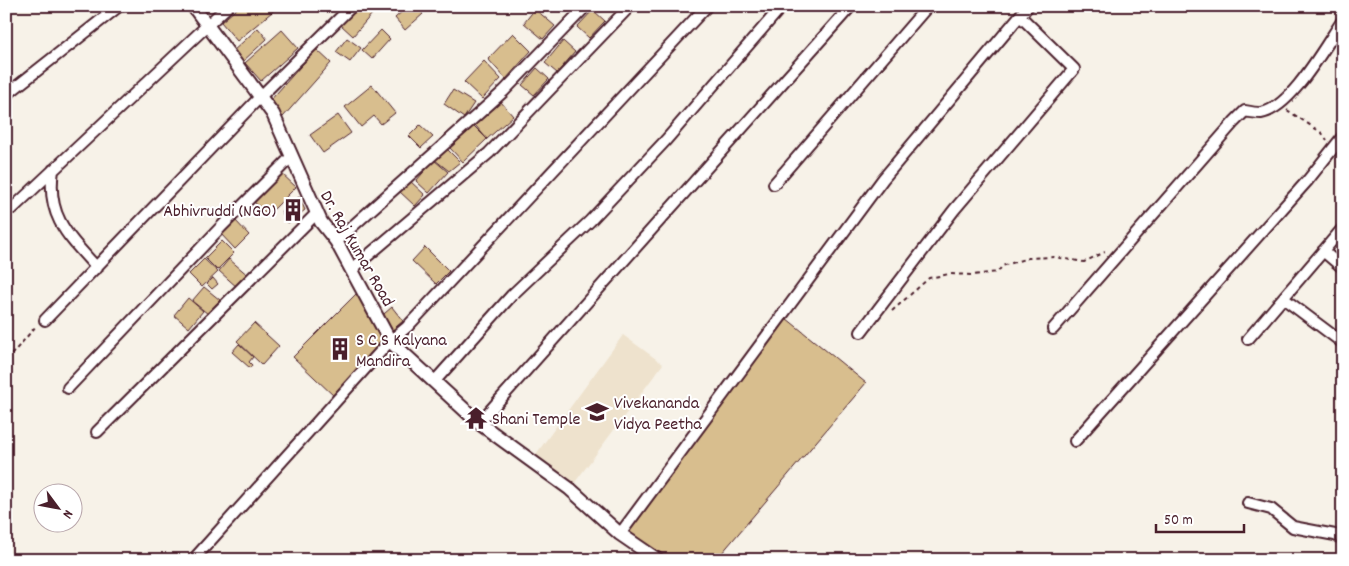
<svg xmlns="http://www.w3.org/2000/svg" width="1349" height="566" font-family="Dekko,sans-serif">
  <rect width="100%" height="100%" fill="#f7f2e8"/>
  <filter id="ink" filterUnits="userSpaceOnUse"><feTurbulence type="fractalNoise" baseFrequency=".02" numOctaves="2"/><feDisplacementMap in="SourceGraphic" scale="10" xChannelSelector="R" yChannelSelector="G"/><feConvolveMatrix kernelMatrix="1 2 1 2 8 2 1 2 1" color-interpolation-filters="sRGB"/></filter>
  <g filter="url(#ink)">
    <path fill="#eee2cd" d="M623 335 663 364 570 489 531 461Z"/>
    <path fill="#d8be8e" stroke="#4a1f2b" d="M240 6H278V7L237 41 221 22Z
      M323 6H335L329 12Z
      M358 6H363L372 14 353 36 341 25Z
      M408 6H415L423 14 405 30 395 18Z
      M535 9 555 26 543 39 524 23Z
      M593 10 605 21 589 38 577 27Z
      M258 28 267 39 241 63 232 52Z
      M282 30 298 48 261 81 245 63Z
      M381 30 390 39 372 59 362 50Z
      M513 33 531 51 506 79 488 59Z
      M347 38 361 48 350 62 336 52Z
      M563 41 575 52 557 73 545 63Z
      M316 49 331 63 283 117 268 103Z
      M484 61 501 79 482 99 464 82Z
      M537 68 549 79 534 95 522 85Z
      M372 85 395 113 381 124 374 116 361 127 345 107Z
      M453 90 474 103 464 118 444 104Z
      M501 102 513 116 487 139 475 125Z
      M338 115 351 133 323 153 310 135Z
      M420 125 433 137 421 148 409 136Z
      M474 126 487 139 463 162 450 148Z
      M446 148 460 162 449 171 435 160Z
      M434 160 448 172 429 193 416 181Z
      M280 172 296 187 268 215 252 200Z
      M409 180 425 195 415 206 399 191Z
      M299 197 305 210 288 223 281 211Z
      M235 220 249 235 235 249 220 233Z
      M222 241 234 253 217 270 205 258Z
      M425 247 449 271 436 284 412 261Z
      M204 259 218 272 202 287 189 274Z
      M229 259 249 276 238 288 219 271Z
      M213 278 218 284 212 289 207 284Z
      M204 287 220 300 208 314 192 301Z
      M360 290 386 340 336 398 293 357Z
      M188 298 203 311 189 328 174 315Z
      M392 307 403 321 389 333 378 319Z
      M781 314 866 383 716 560H658L620 534Z
      M254 323 279 346 262 365 237 341Z
      M239 344 253 357 249 362 252 365 250 368 232 352Z"/>
    <g fill="none" stroke-linecap="round" stroke-linejoin="round">
      <defs>
        <path id="minor" d="M6 95 119 6
          M53 170C46 216 68 236 97 268
          M774 184 928 6
          M13 208 228 6
          M336 241 504 91 586 6
          M1323 251 1343 268
          M351 270 489 153 630 6
          M1283 298 1343 343
          M45 320 260 97 352 6
          M1053 329 1234 122 1245 111C1250 112 1256 113 1261 113 1292 108 1326 44 1343 20
          M861 332 954 210 1074 69 1020 16
          M1248 339 1343 228
          M434 382 512 295 590 221 666 140 782 6
          M68 388 221 227 291 157
          M479 423 851 6
          M97 432 317 213
          M1075 441 1308 180 1343 136
          M1248 503 1271 509 1293 527 1335 535 1343 539
          M620 534 883 179 1028 6
          M193 560 390 341 407 327 707 6"/>
        <path id="tertiary" d="M193 6 273 114 321 222 336 241 390 341 479 423 570 489 620 534 658 560"/>
      </defs>
      <use href="#minor" stroke="#4a1f2b" stroke-width="14"/>
      <use href="#tertiary" stroke="#4a1f2b" stroke-width="16"/>
      <path stroke="#4a1f2b" stroke-width="2" stroke-dasharray="4 4" stroke-linecap="butt" d="M1287 110 1322 133 1327 140
        M892 311 929 278 949 274 973 275 998 272 1002 266 1028 258 1054 257 1084 262 1105 252
        M6 361 37 325"/>
      <use href="#minor" stroke="#fff" stroke-width="10"/>
      <use href="#tertiary" stroke="#fff" stroke-width="12"/>
    </g>
  </g>
  <defs>
    <symbol id="building-bare" viewBox="-9 -9 18 18"><path d="M-4-6H4V6H1V3H-1V6H-4ZM-2.5-4.3h1.7v1.8h-1.7ZM.8-4.3h1.7v1.8H.8ZM-2.5-1h1.7V.8h-1.7ZM.8-1h1.7V.8H.8Z" fill="#4a1f2b" stroke="#fff" stroke-width="2.5" paint-order="stroke"/></symbol>
    <symbol id="school-bare" viewBox="-9 -9 18 18"><path d="M0-5L7-2L0 1L-7-2ZM-4 1L0 2.5L4 1V4Q0 6-4 4Z" fill="#4a1f2b" stroke="#fff" stroke-width="2.5" paint-order="stroke"/></symbol>
    <symbol id="temple-bare" viewBox="-9 -9 18 18"><path d="M0-6L5-2H3V0L6.5 2.5H4V6H1.5V3h-3V6H-4V2.5H-6.5L-3 0V-2H-5Z" fill="#4a1f2b" stroke="#fff" stroke-width="2.5" paint-order="stroke"/></symbol>
  </defs>
  <g fill-rule="evenodd">
    <use href="#building-bare" x="277" y="194" width="32" height="32"/>
    <use href="#building-bare" x="324" y="333" width="32" height="32"/>
    <use href="#school-bare" x="581" y="396" width="32" height="32"/>
    <use href="#temple-bare" x="460" y="402" width="32" height="32"/>
  </g>
  <g text-anchor="middle" stroke-width="4" stroke-linejoin="round" paint-order="stroke">
    <g font-size="18" fill="#4a1f2b" stroke="#fff" text-anchor="start">
      <text x="276" y="216" text-anchor="end">Abhivruddi (NGO)</text>
      <text x="356" y="345">S C S Kalyana<tspan x="356" dy="21">Mandira</tspan></text>
      <text x="614" y="408">Vivekananda<tspan x="614" dy="21">Vidya Peetha</tspan></text>
      <text x="492" y="424">Shani Temple</text>
    </g>
    <g font-size="18" fill="#4a1f2b" stroke="#fff">
      <text transform="translate(358 248) rotate(60)" y="6">Dr. Raj Kumar Road</text>
    </g>
  </g>
  <rect width="1349" height="566" fill="none" stroke="#fff" stroke-width="25"/>
  <rect x="12" y="12" width="1324" height="541" fill="none" stroke="#4a1f2b" stroke-width="2" filter="url(#ink)"/>
  <g transform="translate(58 508) rotate(122)"><circle r="24" fill="#ffffff" stroke="#b7a5aa"/>
  <path d="M0-4L9 19L0 12L-9 19Z" fill="#4a1f2b"/>
  <text y="-8" font-size="14" font-weight="bold" text-anchor="middle" fill="#4a1f2b">N</text>
  </g>
  <path d="M1156 524v8h88v-8" fill="none" stroke="#4a1f2b" stroke-width="2.5"/>
  <text x="1164" y="524" font-size="15" fill="#4a1f2b" stroke="#ffffff" stroke-width="4" paint-order="stroke">50 m</text>
</svg>
